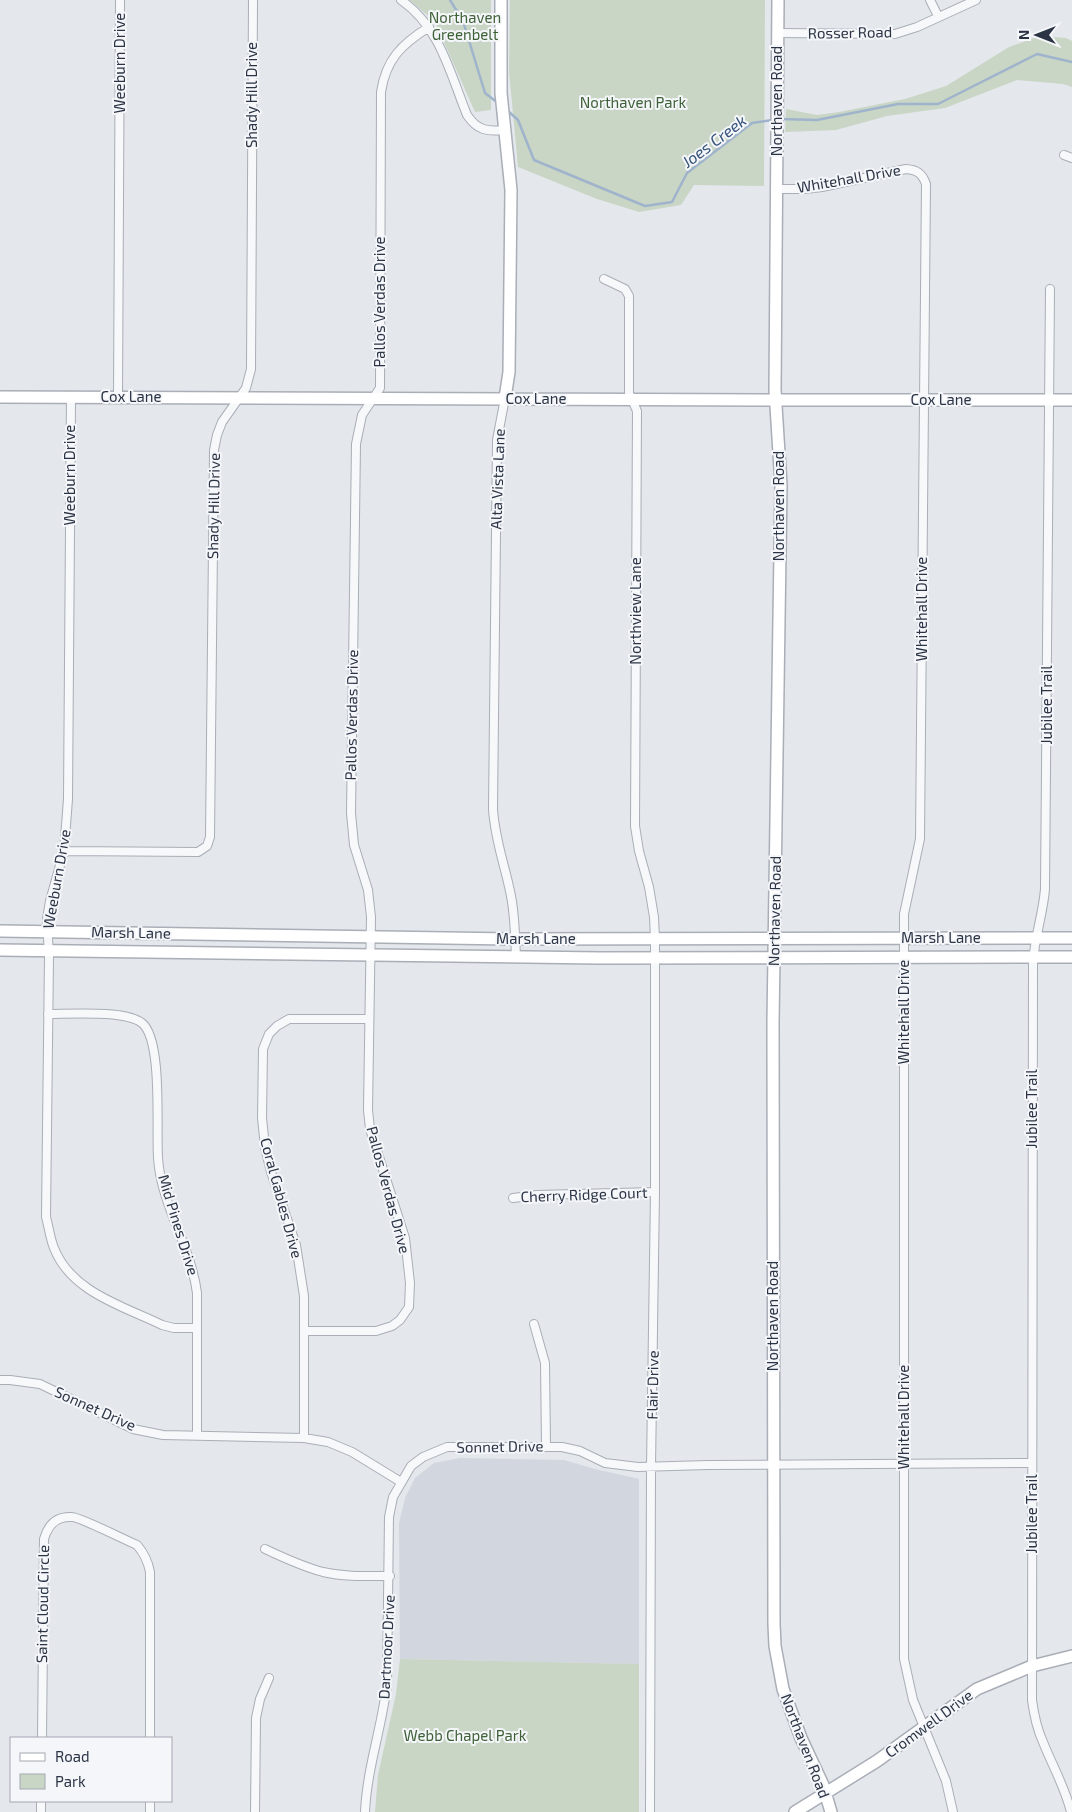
<svg xmlns="http://www.w3.org/2000/svg" width="1072" height="1812" font-family="'Exo 2',sans-serif">
  <rect width="100%" height="100%" fill="#e4e7ec"/>
  <path fill="#d2d6de" d="M460 1458 564 1460 595 1469 639 1479V1664L400 1659 399 1523 405 1498 415 1478 434 1463Z"/>
  <path fill="#c9d6c5" d="M410 0H491V110L475 112 435 22Z
    M510 0H765L764 186 694 185 681 205 639 212 597 199 518 167 509 71Z
    M1040 36 1066 38 1072 41V87L1063 84 1017 80 945 108 887 116 836 130 785 132 786 109 817 115 839 112 905 99 946 86 1009 47Z
    M400 1659 639 1664V1812H375L378 1775 396 1694Z"/>
  <g fill="none" stroke-linecap="round" stroke-linejoin="round">
    <path stroke="#9fb4cc" stroke-width="2.5" d="M450 0 463 21 485 93 498 103
      M508 111 518 120 534 160 645 206 672 202 687 173 752 123 773 120
      M781 119 817 120 898 104H938L1037 54 1072 62"/>
    <defs>
      <path id="street" d="M401 0C440 27 450 73 467 115 477 130 487 132 504 130
        M930 0 938 16
        M777 33 895 34 917 27 976 0
        M1064 155 1072 158
        M777 189H805L822 187 906 169C917 170 922 173 926 184L920 839 904 914V1659L913 1700 946 1781 953 1812
        M604 279 625 289 629 296V393L637 411 635 826 639 851 649 887 654 917 655 939V1192L651 1467 650 1812
        M1050 289 1045 889C1043 915 1034 938 1033 964L1032 1700C1034 1715 1037 1729 1043 1742 1052 1765 1065 1787 1071 1812
        M71 397 68 799 64 851 50 901 47 919 49 957 46 1217C49 1228 50 1238 54 1248 71 1292 123 1306 162 1325L174 1328H197
        M118 397 120 0
        M505 398 497 440 493 809C495 841 505 865 511 896 515 916 515 937 516 957
        M64 851 198 852 207 846 210 837 214 450 217 435 222 422 246 388 251 369 253 0
        M48 1014C71 1014 125 1010 142 1023 163 1040 156 1129 158 1158 161 1205 191 1246 197 1293V1435
        M513 1198 537 1195 655 1192
        M534 1324 545 1363 546 1446
        M304 1331H376L392 1326 400 1320 409 1307 410 1283 405 1238 370 1129 368 1110 371 917 368 890 354 845 351 813 356 444 362 415 380 388 381 92C386 59 402 44 429 27
        M0 1380H10L40 1384 133 1429 163 1435 304 1438 328 1442 352 1452 401 1482
        M304 1438V1296L296 1245 271 1172 265 1147 262 1118 263 1049 269 1034 277 1026 289 1019H369
        M265 1549C284 1558 304 1567 323 1572 345 1577 368 1576 390 1576
        M42 1738 44 1539C48 1525 56 1516 72 1517 80 1517 125 1540 137 1545 144 1553 148 1561 150 1572V1738
        M41 1812V1801
        M150 1812V1801
        M255 1812 256 1718 260 1699 269 1678
        M365 1812C367 1768 382 1727 387 1684L389 1517 393 1497 411 1466 423 1457 447 1447H562L580 1451 605 1463 638 1467 708 1465 1032 1463"/>
      <path id="secondary" d="M501 0V93L511 190 509 372 505 398
        M778 0 775 390 781 485 773 1022 774 1624 775 1646 783 1689 801 1738 823 1785 831 1812
        M0 397 765 400H1072
        M0 931 515 939 1072 938
        M0 950 600 958 1072 957
        M795 1812 877 1761 977 1689 1032 1666 1072 1656"/>
    </defs>
    <use href="#street" stroke="#a9aeb7" stroke-width="10"/>
    <use href="#secondary" stroke="#a9aeb7" stroke-width="14"/>
    <use href="#street" stroke="#f7f8fa" stroke-width="8"/>
    <use href="#secondary" stroke="#fff" stroke-width="11"/>
  </g>
  <g text-anchor="middle" stroke-width="4" stroke-linejoin="round" paint-order="stroke">
    <g font-size="15" fill="#3f6138" stroke="#f4f6f9">
      <text x="465" y="23">Northaven<tspan x="465" dy="17">Greenbelt</tspan></text>
      <text x="633" y="108">Northaven Park</text>
      <text x="465" y="1741">Webb Chapel Park</text>
    </g>
    <g font-size="15" fill="#2b3445" stroke="#f4f6f9">
      <text transform="translate(850 33) rotate(-1)" y="5">Rosser Road</text>
      <text transform="translate(120 63) rotate(-90)" y="5">Weeburn Drive</text>
      <text transform="translate(252 95) rotate(-90)" y="5">Shady Hill Drive</text>
      <text transform="translate(777 101) rotate(-90)" y="5">Northaven Road</text>
      <text transform="translate(849 179) rotate(-10)" y="5">Whitehall Drive</text>
      <text transform="translate(380 302) rotate(-90)" y="5">Pallos Verdas Drive</text>
      <text x="131" y="402">Cox Lane</text>
      <text x="536" y="404">Cox Lane</text>
      <text x="941" y="405">Cox Lane</text>
      <text transform="translate(70 475) rotate(-90)" y="5">Weeburn Drive</text>
      <text transform="translate(498 479) rotate(-88)" y="5">Alta Vista Lane</text>
      <text transform="translate(214 506) rotate(-89)" y="5">Shady Hill Drive</text>
      <text transform="translate(779 506) rotate(-90)" y="5">Northaven Road</text>
      <text transform="translate(922 609) rotate(-90)" y="5">Whitehall Drive</text>
      <text transform="translate(636 611) rotate(-90)" y="5">Northview Lane</text>
      <text transform="translate(1047 705) rotate(-90)" y="5">Jubilee Trail</text>
      <text transform="translate(352 715) rotate(-89)" y="5">Pallos Verdas Drive</text>
      <text transform="translate(57 879) rotate(-80)" y="5">Weeburn Drive</text>
      <text transform="translate(775 911) rotate(-89)" y="5">Northaven Road</text>
      <text transform="translate(131 933) rotate(1)" y="5">Marsh Lane</text>
      <text x="941" y="943">Marsh Lane</text>
      <text x="536" y="944">Marsh Lane</text>
      <text transform="translate(904 1012) rotate(-90)" y="5">Whitehall Drive</text>
      <text transform="translate(1032 1109) rotate(-90)" y="5">Jubilee Trail</text>
      <text transform="translate(388 1190) rotate(75)" y="5">Pallos Verdas Drive</text>
      <text transform="translate(584 1195) rotate(-2)" y="5">Cherry Ridge Court</text>
      <text transform="translate(281 1198) rotate(75)" y="5">Coral Gables Drive</text>
      <text transform="translate(178 1225) rotate(73)" y="5">Mid Pines Drive</text>
      <text transform="translate(773 1316) rotate(-90)" y="5">Northaven Road</text>
      <text transform="translate(653 1385) rotate(-89)" y="5">Flair Drive</text>
      <text transform="translate(95 1409) rotate(24)" y="5">Sonnet Drive</text>
      <text transform="translate(904 1417) rotate(-90)" y="5">Whitehall Drive</text>
      <text transform="translate(500 1447) rotate(-1)" y="5">Sonnet Drive</text>
      <text transform="translate(1032 1514) rotate(-90)" y="5">Jubilee Trail</text>
      <text transform="translate(43 1604) rotate(-89)" y="5">Saint Cloud Circle</text>
      <text transform="translate(387 1647) rotate(-87)" y="5">Dartmoor Drive</text>
      <text transform="translate(929 1724) rotate(-36)" y="5">Cromwell Drive</text>
      <text transform="translate(805 1746) rotate(69)" y="5">Northaven Road</text>
    </g>
    <g font-size="16" font-style="italic" fill="#34527a" stroke="#f4f6f9">
      <text transform="translate(714 141) rotate(-37)" y="6">Joes Creek</text>
    </g>
  </g>
  <rect x="10" y="1737" width="162" height="65" fill="#f4f6f9" stroke="#a4a8b1"/>
  <rect x="20" y="1753" width="25" height="8" fill="#ffffff" stroke="#a4a8b1"/>
  <text x="55" y="1762" font-size="15" fill="#2b3445">Road</text>
  <rect x="20" y="1774" width="25" height="15" fill="#c9d6c5" stroke="#a4a8b1"/>
  <text x="55" y="1787" font-size="15" fill="#2b3445">Park</text>
  <g transform="translate(1037 35) rotate(270)" stroke="#f4f6f9" stroke-width="4" paint-order="stroke">
  <path d="M0-4L9 19L0 12L-9 19Z" fill="#2b3445"/>
  <text y="-8" font-size="14" font-weight="bold" text-anchor="middle" fill="#2b3445">N</text>
  </g>
</svg>
